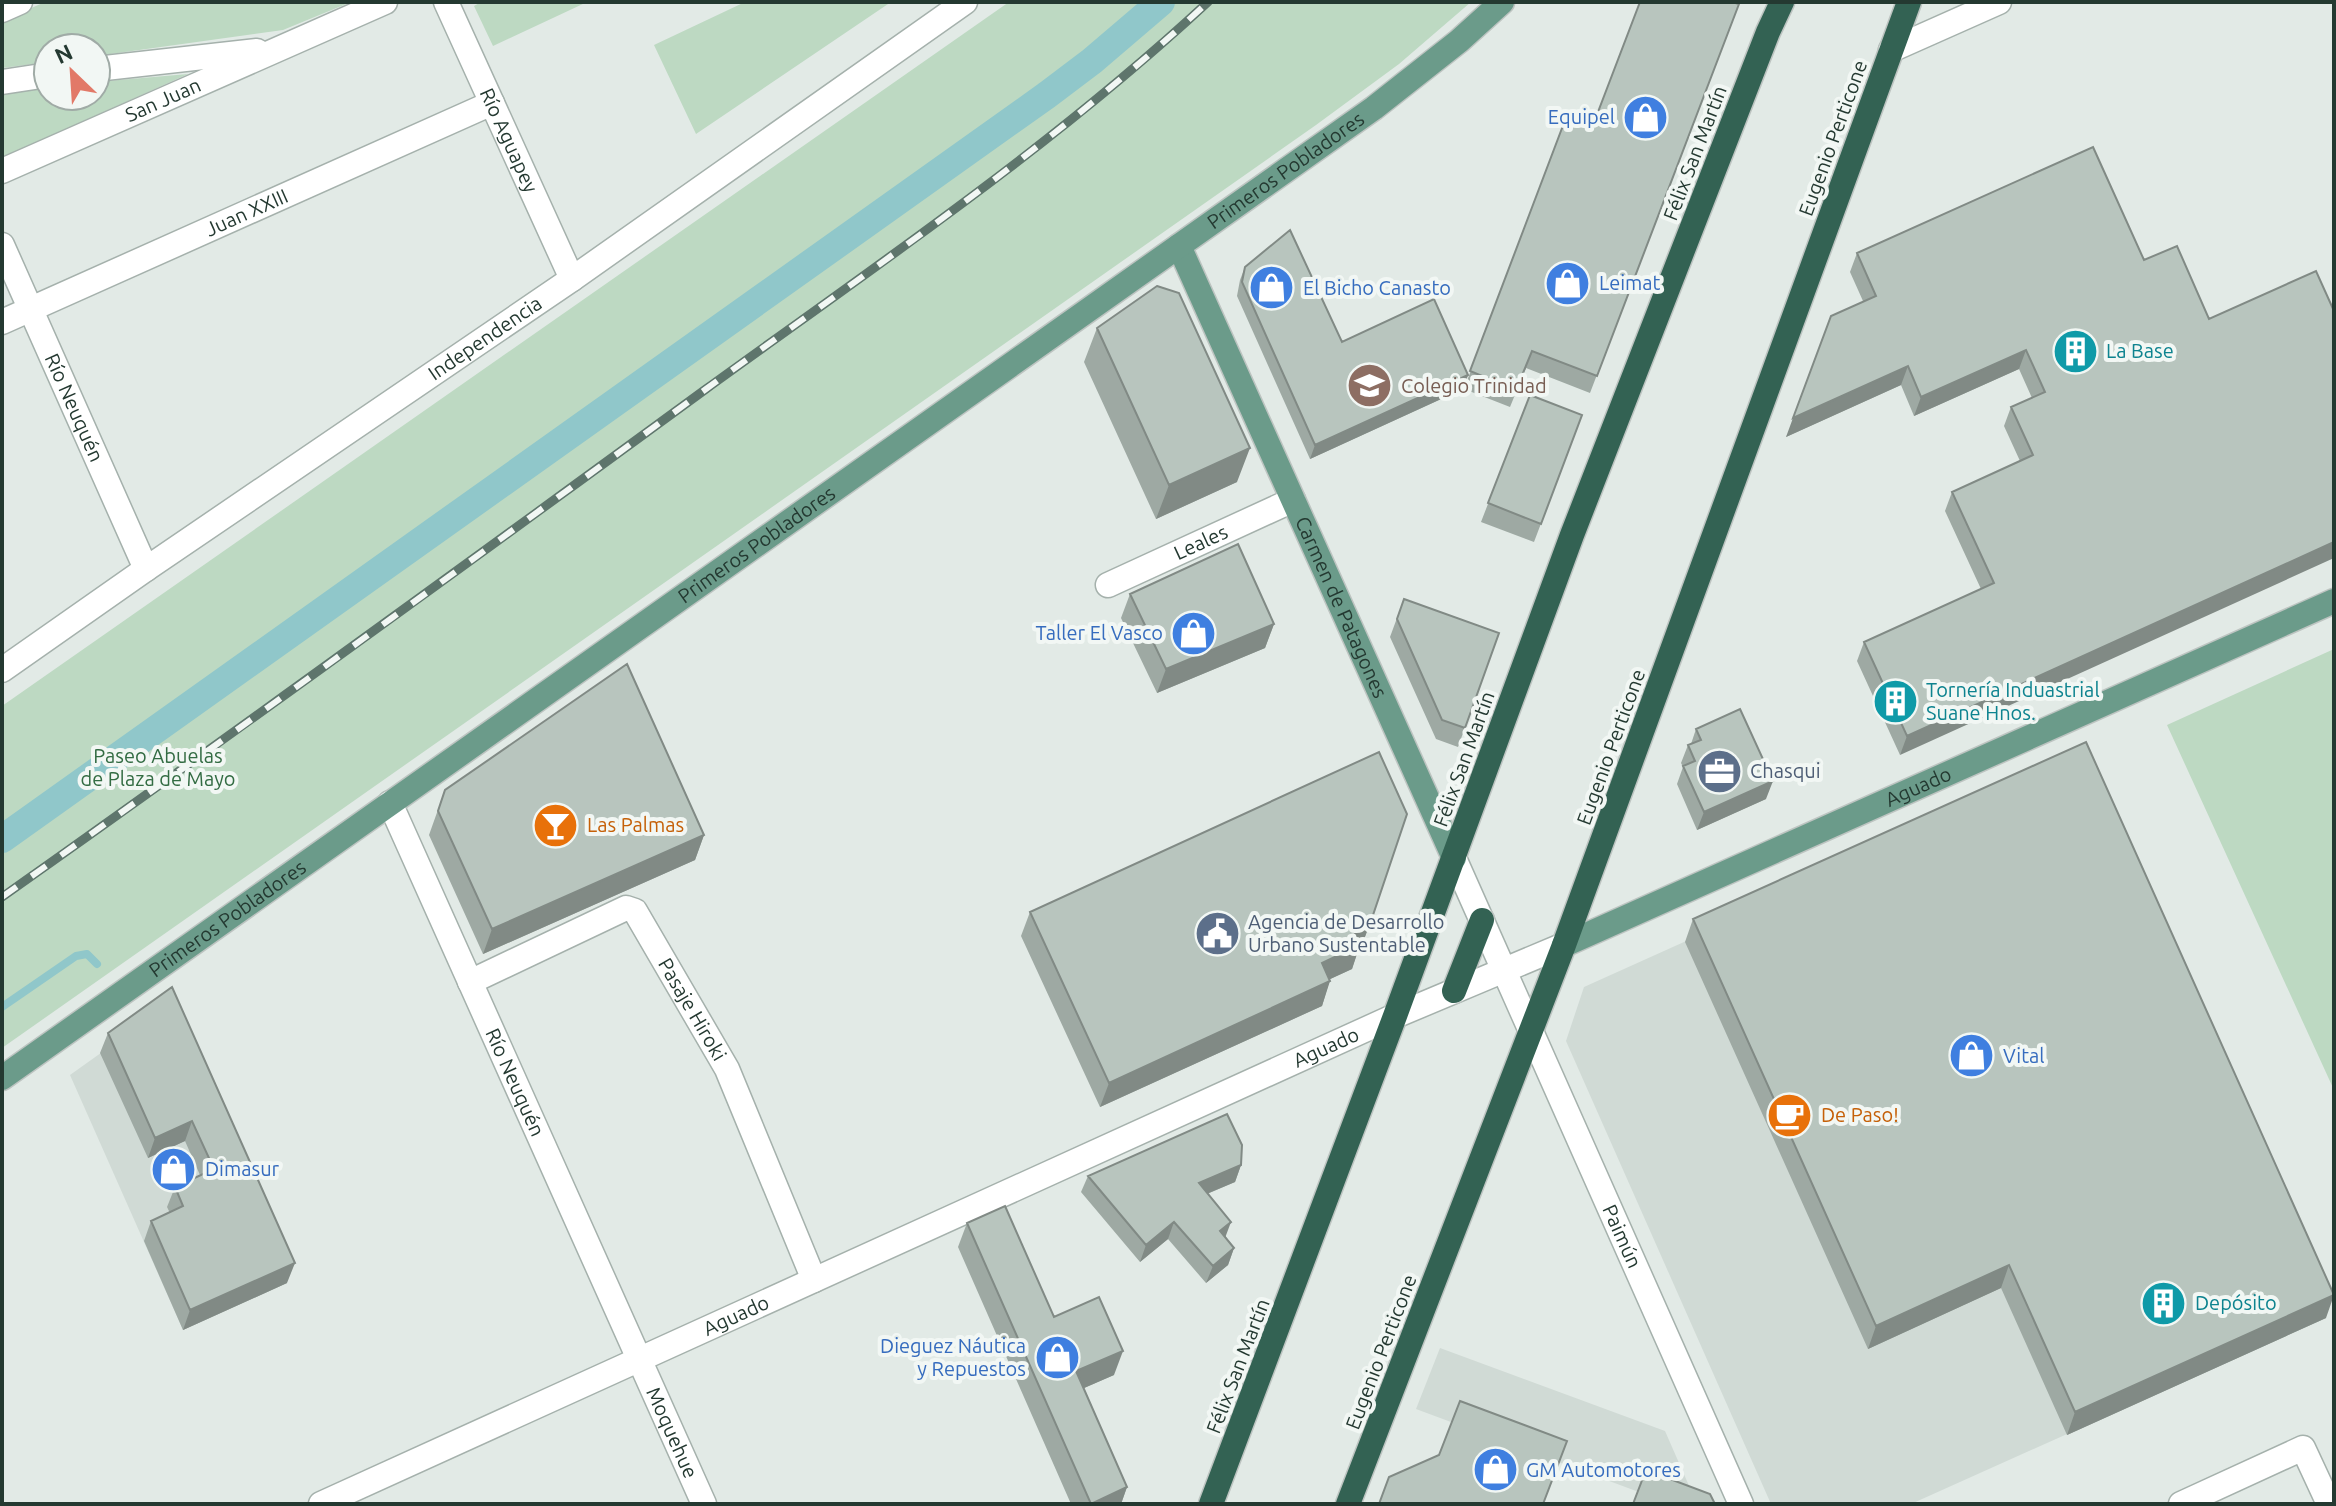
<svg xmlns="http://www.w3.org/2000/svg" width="2336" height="1506" font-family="Ubuntu,sans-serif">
  <rect width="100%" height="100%" fill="#e2eae6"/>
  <path fill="#d0dad5" d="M2077 765 2326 1318 1911 1504H1771L1566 1041 1584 987Z
    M164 1008 287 1283 183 1330 70 1075Z
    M1440 1348 1665 1431 1697 1504H1671L1416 1409Z"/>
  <path fill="#bdd9c2" d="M45 2H351L283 30 96 56V48H48V62L2 68V21Z
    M481 2H584L585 3 493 46 474 6Z
    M745 2H891L696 134 654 45Z
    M1009 2H1471L1399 64 1316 125 2 1048V706Z
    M188 74 2 158V95L48 87V96H96V82Z
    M2334 649V1090L2167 725Z"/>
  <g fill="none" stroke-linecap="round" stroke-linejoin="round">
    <path stroke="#90c7ca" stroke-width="8" d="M2 1007 76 956 87 954 97 964"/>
    <path stroke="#90c7ca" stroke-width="28" d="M2 839 1047 95 1092 61 1161 2"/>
    <defs>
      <g id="minor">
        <path id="s1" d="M446 2 572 279"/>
        <path d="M2 10 20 2"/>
        <path d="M1891 50 1999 2"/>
        <path d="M96 69 257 51"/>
        <path d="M2 82 48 75"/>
        <path id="s2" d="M2 171 385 2"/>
        <path id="s3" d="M2 245 146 569"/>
        <path id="s4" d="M2 322 492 103"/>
        <path id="s5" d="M1108 585 1293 500"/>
        <path id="s6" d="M2 670 146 569 572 279 965 2"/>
        <path id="s7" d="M390 803 704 1504"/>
        <path id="s8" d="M1454 858 1741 1504"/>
        <path id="s9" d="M470 982 626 908 635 911 727 1069 814 1280"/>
        <path id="s10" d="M321 1504 1395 1016 1564 945"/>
        <path d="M2181 1504 2303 1448 2329 1504"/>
      </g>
      <g id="major">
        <path id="s11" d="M1179 246 1454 858"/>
        <path id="s12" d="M1564 945 2334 601"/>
        <path id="s13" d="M2 1078 1374 108 1459 41 1502 2"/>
      </g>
      <path id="highway" d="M1454 991 1482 920
        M1211 1504 1395 1016 1572 535 1768 32 1782 2
        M1348 1504 1564 945 1909 2"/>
    </defs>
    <use href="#minor" stroke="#a5b1ac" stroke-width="27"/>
    <use href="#major" stroke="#bdc4c1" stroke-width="27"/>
    <use href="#highway" stroke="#bdc4c1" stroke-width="27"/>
    <use href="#minor" stroke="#fff" stroke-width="24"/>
    <use href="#major" stroke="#6b9b8a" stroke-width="24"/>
    <use href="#highway" stroke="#336253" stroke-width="24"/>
    <defs>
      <path id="rail" d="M2 897C239 730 472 560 706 389 877 265 1053 146 1208 2"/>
    </defs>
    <use href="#rail" stroke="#5e756c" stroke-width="9"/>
    <use href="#rail" stroke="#f2f7f4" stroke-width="6" stroke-dasharray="18" stroke-linecap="butt"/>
  </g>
  <path fill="#9ea9a3" d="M1739 4 1590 393 1526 368 1510 407 1464 389 1567 115 1593 125Z
    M2177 246 1900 755 1857 661 1864 642 1981 589 1945 511 1952 492 2020 461 2004 426 2011 407 2032 398 2019 369 1914 416 1901 385 1786 437 1863 301 1850 272 1857 253 2144 260Z
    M1245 267 1342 342 1468 375 1463 389 1310 459 1237 296 1240 280Z
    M1097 328 1237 482 1156 519 1084 362Z
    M1530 395 1582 415 1534 542 1481 522Z
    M1130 594 1274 624 1265 648 1157 693 1121 618Z
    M1404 599 1499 633 1458 747 1436 739 1390 637Z
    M1696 729 1766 799 1697 830 1677 784 1683 767 1681 763 1688 745 1691 744Z
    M445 790 704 835 695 860 483 954 429 835Z
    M1030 912 1372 918 1363 942 1360 944 1352 969 1330 979 1322 1006 1100 1107 1021 936Z
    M1693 919 2326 1318 2067 1435 2001 1288 1868 1349 1685 942Z
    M172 987 287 1283 183 1330 144 1241 151 1221 170 1213 167 1207 175 1187 200 1175 185 1141 148 1158 100 1053 108 1033Z
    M1241 1165 1235 1182 1207 1194 1226 1237 1234 1248 1228 1265 1206 1283 1168 1239 1140 1262 1081 1192 1088 1176Z
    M967 1223 1054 1317 1114 1375 1084 1388 1127 1487 1121 1504H1071L958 1247Z"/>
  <path fill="#818a85" d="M2026 350 2019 369 1914 416 1921 397Z
    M1908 366 1901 385 1786 437 1793 418Z
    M1468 375 1463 389 1310 459 1315 445Z
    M1250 448 1237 482 1156 519 1169 485Z
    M2334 542V558L1900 755 1907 736Z
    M1274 624 1265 648 1157 693 1166 669Z
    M1773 781 1766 799 1697 830 1704 812Z
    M704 835 695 860 483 954 492 929Z
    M1372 918 1363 942 1344 951 1352 927Z
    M1360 945 1352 969 1313 987 1322 963Z
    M1330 981 1322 1006 1100 1107 1109 1083Z
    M192 1121 185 1141 148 1158 155 1138Z
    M1241 1165 1235 1182 1192 1200 1199 1183Z
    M1174 1222 1168 1239 1140 1262 1146 1245Z
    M1231 1222 1225 1238 1220 1231Z
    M1234 1248 1228 1265 1206 1283 1213 1266Z
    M295 1263 287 1283 183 1330 190 1310Z
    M2009 1265 2001 1288 1868 1349 1876 1326Z
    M2334 1295 2326 1318 2067 1435 2075 1412Z
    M1123 1351 1114 1375 1068 1395 1076 1371Z
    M1127 1487 1121 1504H1091Z"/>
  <path fill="#b8c5be" stroke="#818a85" stroke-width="2" d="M1640 2H1732L1739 4 1597 376 1532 351 1516 390 1470 371 1567 115 1593 125Z
    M2093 147 2144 260 2177 246 2209 319 2316 271 2334 311V542L1907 736 1864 642 1994 583 1952 492 2033 455 2011 407 2045 392 2026 350 1921 397 1908 366 1793 418 1831 316 1876 296 1857 253Z
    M1290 230 1342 342 1434 299 1468 375 1315 445 1242 282 1245 267Z
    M1157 286 1179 293 1250 448 1169 485 1097 328Z
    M1530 395 1582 415 1541 524 1488 503Z
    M1238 544 1274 624 1166 669 1130 594Z
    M1404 599 1499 633 1465 728 1442 720 1397 619Z
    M627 664 704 835 492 929 438 811 445 790Z
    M1740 709 1773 781 1704 812 1683 766 1695 761 1688 745 1701 740 1696 729Z
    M2086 742 2334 1295 2075 1412 2009 1265 1876 1326 1693 919Z
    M1379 752 1407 814 1372 918 1352 927 1360 945 1322 963 1330 981 1109 1083 1030 912Z
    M172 987 295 1263 190 1310 151 1221 183 1206 175 1187 214 1169 192 1121 155 1138 108 1033Z
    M1227 1114 1242 1145 1241 1165 1199 1183 1231 1222 1220 1231 1234 1248 1213 1266 1174 1222 1146 1245 1088 1176Z
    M1005 1206 1054 1317 1099 1297 1123 1351 1076 1371 1127 1487 1091 1504 967 1223Z
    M1460 1401 1567 1441 1543 1504H1379L1389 1477 1439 1455Z
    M1646 1470 1710 1494 1715 1504H1633Z"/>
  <defs>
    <symbol id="shop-disc" viewBox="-11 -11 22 22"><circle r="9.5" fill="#3f7fe0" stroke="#f2f7f4"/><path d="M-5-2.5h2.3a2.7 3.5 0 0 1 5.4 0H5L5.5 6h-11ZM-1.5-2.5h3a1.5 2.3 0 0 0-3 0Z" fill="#fff"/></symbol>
    <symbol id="building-disc" viewBox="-11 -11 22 22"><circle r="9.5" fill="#0f9aa8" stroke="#f2f7f4"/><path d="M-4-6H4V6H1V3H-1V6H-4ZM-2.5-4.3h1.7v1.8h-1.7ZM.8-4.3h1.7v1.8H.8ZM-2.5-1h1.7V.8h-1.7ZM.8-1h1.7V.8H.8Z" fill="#fff"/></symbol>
    <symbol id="school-disc" viewBox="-11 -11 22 22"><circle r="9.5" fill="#8d6e63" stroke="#f2f7f4"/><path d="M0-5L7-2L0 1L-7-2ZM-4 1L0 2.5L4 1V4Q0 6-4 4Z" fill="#fff"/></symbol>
    <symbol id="office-disc" viewBox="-11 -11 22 22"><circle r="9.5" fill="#5c6f8a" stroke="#f2f7f4"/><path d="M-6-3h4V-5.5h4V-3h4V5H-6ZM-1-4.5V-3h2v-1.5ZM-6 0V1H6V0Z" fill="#fff"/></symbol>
    <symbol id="bar-disc" viewBox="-11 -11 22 22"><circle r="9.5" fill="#e8710a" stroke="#f2f7f4"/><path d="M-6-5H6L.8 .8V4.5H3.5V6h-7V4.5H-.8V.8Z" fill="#fff"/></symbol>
    <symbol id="civic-disc" viewBox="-11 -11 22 22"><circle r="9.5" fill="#5c6f8a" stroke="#f2f7f4"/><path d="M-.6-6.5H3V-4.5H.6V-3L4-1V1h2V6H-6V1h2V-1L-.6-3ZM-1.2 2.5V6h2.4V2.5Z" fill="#fff"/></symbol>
    <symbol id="cafe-disc" viewBox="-11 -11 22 22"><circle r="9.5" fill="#e8710a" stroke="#f2f7f4"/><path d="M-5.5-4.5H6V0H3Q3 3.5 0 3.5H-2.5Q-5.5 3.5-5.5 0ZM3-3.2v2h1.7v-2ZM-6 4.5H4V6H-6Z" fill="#fff"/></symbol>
  </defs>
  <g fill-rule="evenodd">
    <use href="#shop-disc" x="1620" y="92" width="51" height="51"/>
    <use href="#shop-disc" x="1542" y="258" width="51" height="51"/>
    <use href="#shop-disc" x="1246" y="262" width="51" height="51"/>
    <use href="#building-disc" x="2050" y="326" width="51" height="51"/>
    <use href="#school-disc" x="1344" y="360" width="51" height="51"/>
    <use href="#shop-disc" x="1168" y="608" width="51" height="51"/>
    <use href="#building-disc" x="1870" y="676" width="51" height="51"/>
    <use href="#office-disc" x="1694" y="746" width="51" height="51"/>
    <use href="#bar-disc" x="530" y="800" width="51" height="51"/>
    <use href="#civic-disc" x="1192" y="908" width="51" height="51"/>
    <use href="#shop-disc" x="1946" y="1030" width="51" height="51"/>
    <use href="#cafe-disc" x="1764" y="1090" width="51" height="51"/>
    <use href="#shop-disc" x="148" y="1144" width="51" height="51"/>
    <use href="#building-disc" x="2138" y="1278" width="51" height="51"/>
    <use href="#shop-disc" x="1032" y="1332" width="51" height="51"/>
    <use href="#shop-disc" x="1470" y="1444" width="51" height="51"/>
  </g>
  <g text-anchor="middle" stroke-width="8" stroke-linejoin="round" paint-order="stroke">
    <g font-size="20" fill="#243931" stroke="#f2f7f4">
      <text dy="7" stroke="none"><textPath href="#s2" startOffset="176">San Juan</textPath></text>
      <text transform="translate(1833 138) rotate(-70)" y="7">Eugenio Perticone</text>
      <text dy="7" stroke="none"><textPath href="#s1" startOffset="152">Río Aguapey</textPath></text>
      <text transform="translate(1695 153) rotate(-69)" y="7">Félix San Martín</text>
      <text dy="7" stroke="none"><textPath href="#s13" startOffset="1572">Primeros Pobladores</textPath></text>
      <text dy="7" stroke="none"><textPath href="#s4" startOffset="268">Juan XXIII</textPath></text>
      <text dy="7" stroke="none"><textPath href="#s6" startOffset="586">Independencia</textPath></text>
      <text dy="7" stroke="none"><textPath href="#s3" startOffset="178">Río Neuquén</textPath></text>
      <text dy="7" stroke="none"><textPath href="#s5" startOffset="102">Leales</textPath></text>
      <text dy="7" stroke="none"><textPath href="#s13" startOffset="924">Primeros Pobladores</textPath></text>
      <text dy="7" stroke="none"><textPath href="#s11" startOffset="396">Carmen de Patagones</textPath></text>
      <text transform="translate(1611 747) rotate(-70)" y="7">Eugenio Perticone</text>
      <text transform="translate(1464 759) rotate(-70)" y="7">Félix San Martín</text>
      <text dy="7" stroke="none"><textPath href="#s12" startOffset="388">Aguado</textPath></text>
      <text dy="7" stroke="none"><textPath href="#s13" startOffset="276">Primeros Pobladores</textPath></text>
      <text dy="7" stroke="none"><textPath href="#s9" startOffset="296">Pasaje Hiroki</textPath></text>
      <text dy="7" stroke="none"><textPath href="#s10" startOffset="1104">Aguado</textPath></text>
      <text dy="7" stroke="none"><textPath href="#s7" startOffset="306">Río Neuquén</textPath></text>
      <text dy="7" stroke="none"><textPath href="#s8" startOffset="414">Paimún</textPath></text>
      <text dy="7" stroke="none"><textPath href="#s10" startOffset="456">Aguado</textPath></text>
      <text transform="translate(1381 1352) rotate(-69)" y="7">Eugenio Perticone</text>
      <text transform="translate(1238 1366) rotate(-69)" y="7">Félix San Martín</text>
      <text dy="7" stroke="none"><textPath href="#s7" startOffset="690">Moquehue</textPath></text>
    </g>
    <g font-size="20" fill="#366cbe" stroke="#f2f7f4" text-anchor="start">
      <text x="1615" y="124" text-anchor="end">Equipel</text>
      <text x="1599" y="290">Leimat</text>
      <text x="1303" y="295">El Bicho Canasto</text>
      <text x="1163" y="640" text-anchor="end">Taller El Vasco</text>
      <text x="2003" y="1063">Vital</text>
      <text x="205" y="1176">Dimasur</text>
      <text x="1026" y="1353" text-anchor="end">Dieguez Náutica<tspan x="1026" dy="23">y Repuestos</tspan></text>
      <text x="1526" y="1477">GM Automotores</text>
    </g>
    <g font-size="20" fill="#0d838f" stroke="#f2f7f4" text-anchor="start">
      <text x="2106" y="358">La Base</text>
      <text x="1926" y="697">Tornería Induastrial<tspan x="1926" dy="23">Suane Hnos.</tspan></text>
      <text x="2195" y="1310">Depósito</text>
    </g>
    <g font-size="20" fill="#785e54" stroke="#f2f7f4" text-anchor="start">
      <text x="1401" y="393">Colegio Trinidad</text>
    </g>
    <g font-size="20" fill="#336c43" stroke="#f2f7f4">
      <text x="158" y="763">Paseo Abuelas<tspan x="158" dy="23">de Plaza de Mayo</tspan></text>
    </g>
    <g font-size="20" fill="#4e5e75" stroke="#f2f7f4" text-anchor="start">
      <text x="1750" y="778">Chasqui</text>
      <text x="1248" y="929">Agencia de Desarrollo<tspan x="1248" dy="23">Urbano Sustentable</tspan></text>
    </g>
    <g font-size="20" fill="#c56008" stroke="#f2f7f4" text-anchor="start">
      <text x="587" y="832">Las Palmas</text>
      <text x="1821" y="1122">De Paso!</text>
    </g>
  </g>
  <rect width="2336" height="1506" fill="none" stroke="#243931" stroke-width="8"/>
  <g transform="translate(72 72) rotate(335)"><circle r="38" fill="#f2f7f4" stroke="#a0aba6" stroke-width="2"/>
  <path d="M0-6L14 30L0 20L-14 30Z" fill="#e27968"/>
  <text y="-12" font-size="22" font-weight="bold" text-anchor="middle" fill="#243931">N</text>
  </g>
</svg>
